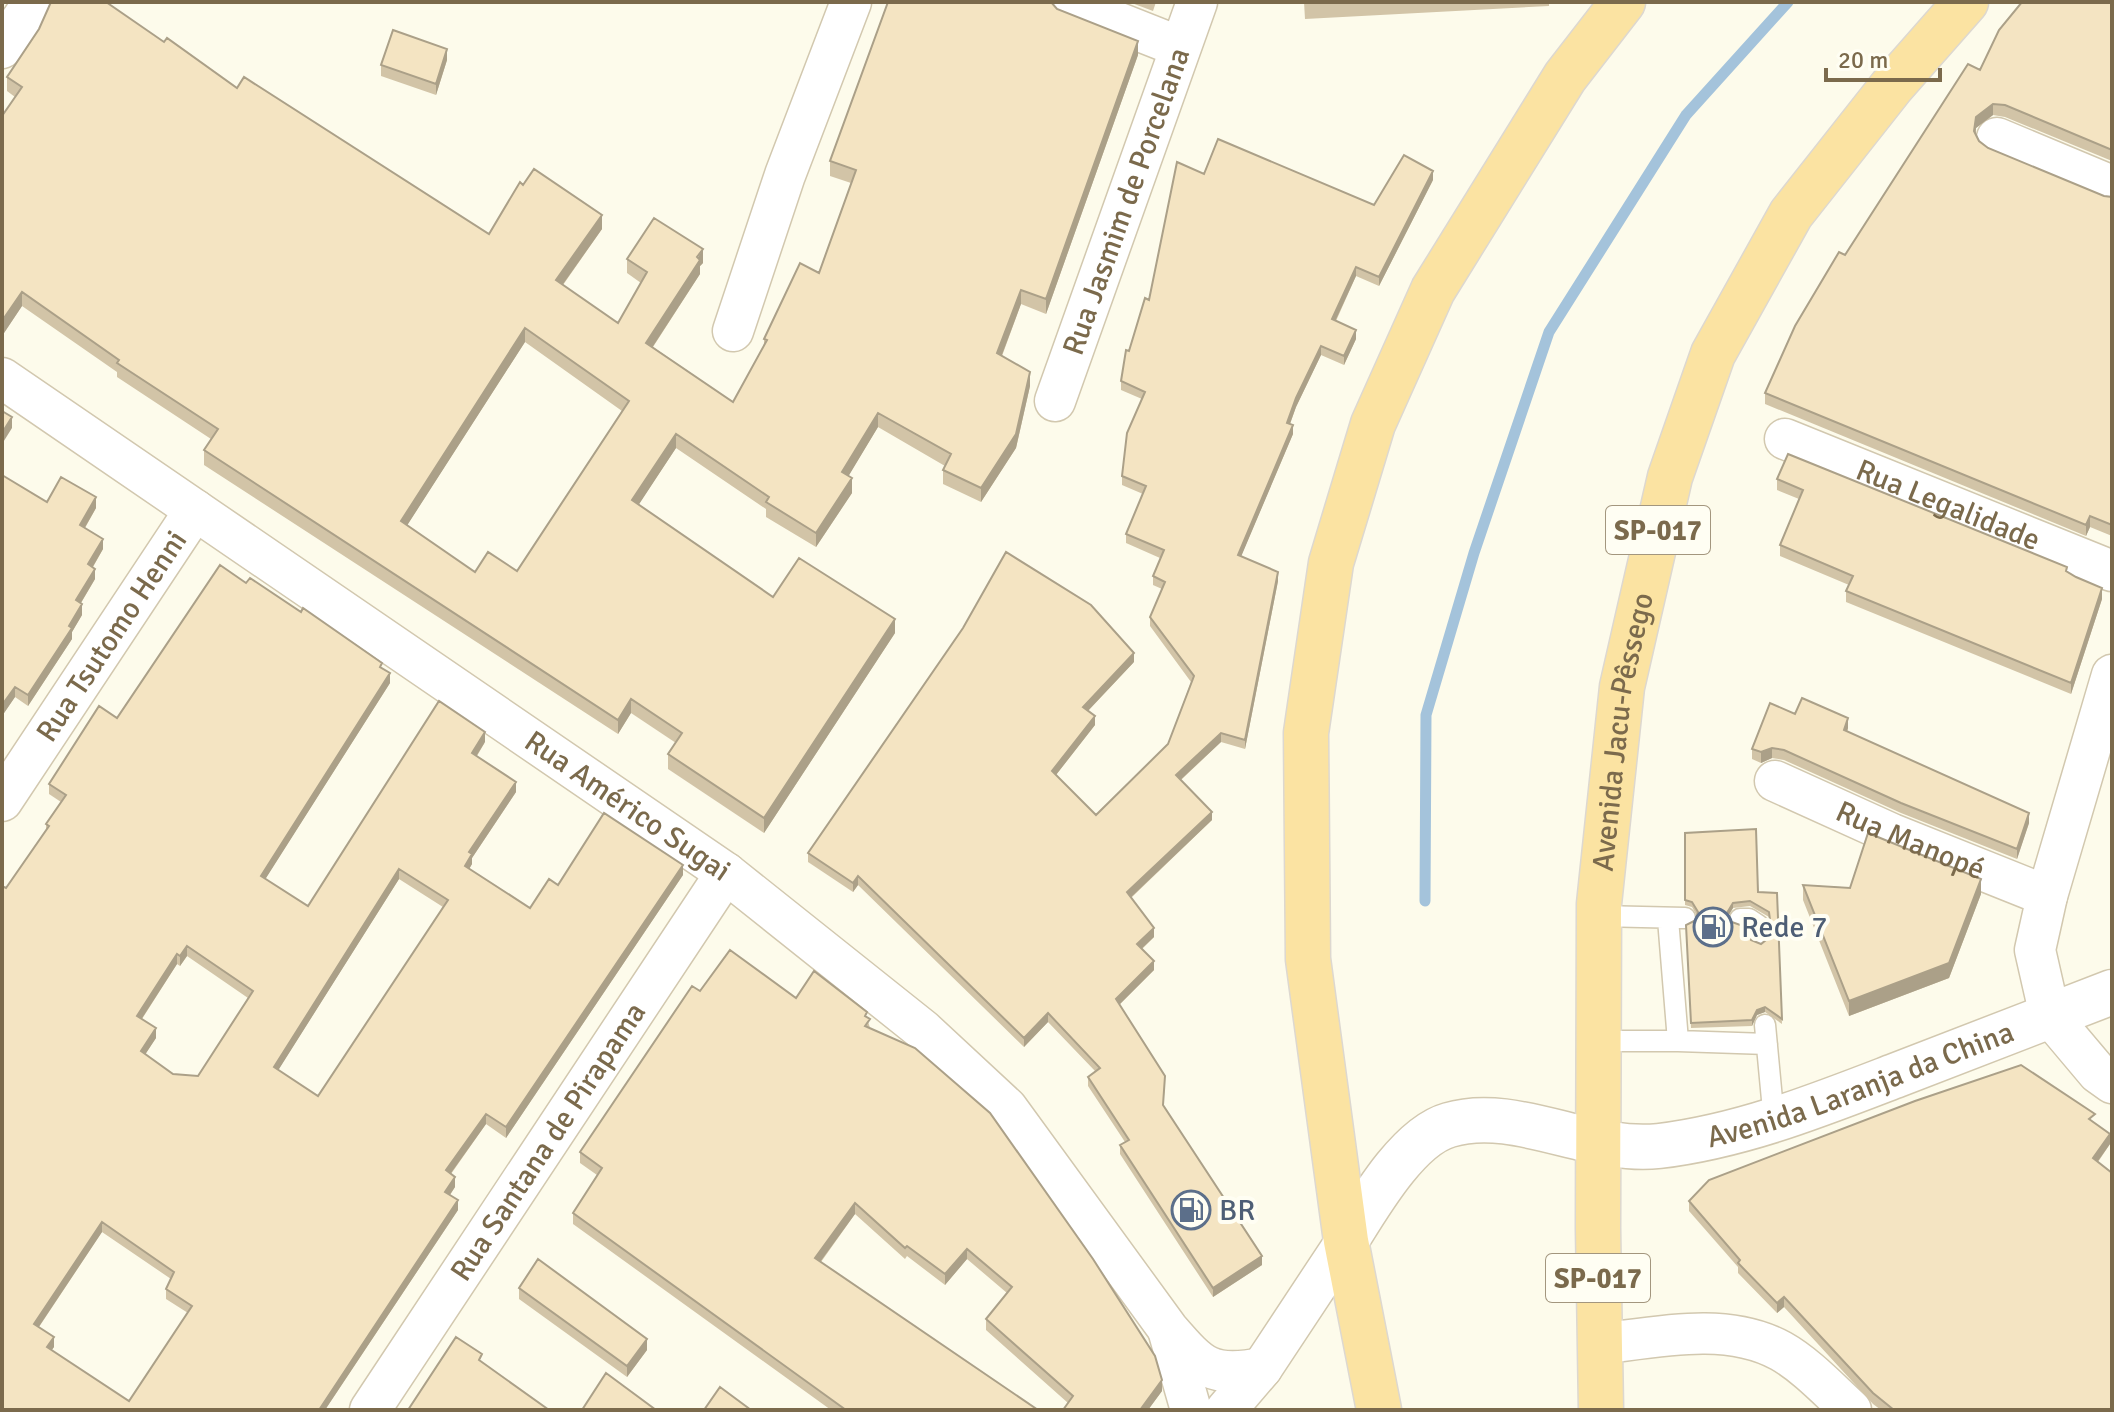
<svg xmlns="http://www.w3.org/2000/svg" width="2114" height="1412" font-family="Signika,sans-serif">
  <rect width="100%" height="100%" fill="#fdfbeb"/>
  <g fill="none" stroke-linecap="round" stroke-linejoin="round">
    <path stroke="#a4c3db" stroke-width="11" d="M1425 901 1426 715 1474 553 1549 332 1686 115 1788 2"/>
    <defs>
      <path id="service" d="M1599 916 1685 918
        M1740 919H1749L1758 925 1760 937
        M1765 1025 1774 1121
        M1600 1041H1678L1668 919
        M1678 1041 1767 1044"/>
      <g id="minor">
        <path d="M1066 2 1180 47"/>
        <path d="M2 48 34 2"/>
        <path d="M1997 138 2112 186"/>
        <path d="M733 331 785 175 851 2"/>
        <path id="s1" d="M2 378 726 873 923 1030 1007 1108 1168 1329C1201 1367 1210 1378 1262 1368"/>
        <path id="s2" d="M1055 401 1197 2"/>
        <path id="s3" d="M1785 439 2112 571"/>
        <path d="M2112 675 2047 896 2035 950 2050 1016 2098 1073 2112 1083"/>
        <path id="s4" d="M1775 781 1892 834 2047 896"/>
        <path id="s5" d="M2 801 195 510"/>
        <path d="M1169 1333 1191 1410"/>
        <path d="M1600 1344C1657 1337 1727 1321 1781 1351 1806 1365 1830 1391 1851 1410"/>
        <path id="s6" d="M370 1410 726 873"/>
        <path d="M1226 1410 1262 1368 1346 1241"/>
      </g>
      <g id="tertiary">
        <path id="s7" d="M1346 1241C1368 1206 1407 1137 1449 1125 1515 1105 1589 1154 1659 1146 1742 1136 1819 1105 1897 1075 1968 1047 2040 1020 2112 992"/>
      </g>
      <g id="trunk">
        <path d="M1379 1410 1346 1241 1308 959 1306 733 1331 563 1373 424 1433 290 1565 77 1623 2"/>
        <path id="s8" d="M1601 1410 1598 1228 1599 904 1622 687 1670 477 1713 354 1791 214 1892 86 1966 2"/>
      </g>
    </defs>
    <use href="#service" stroke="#d2c8af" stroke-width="23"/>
    <use href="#minor" stroke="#d2c8af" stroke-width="43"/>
    <use href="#tertiary" stroke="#d2c8af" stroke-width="47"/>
    <use href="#trunk" stroke="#ddd8d0" stroke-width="47"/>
    <use href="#service" stroke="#fff" stroke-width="20"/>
    <use href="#minor" stroke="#fff" stroke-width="40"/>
    <use href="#tertiary" stroke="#fff" stroke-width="44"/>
    <use href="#trunk" stroke="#fbe3a2" stroke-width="44"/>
  </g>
  <path fill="#d2c4a7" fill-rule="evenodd" d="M1129 2H1156L1153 11Z
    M1304 2H1549V6L1305 19Z
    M2112 2V161L2005 117 1993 115 1976 128V133L1979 141 1988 148 2104 196 2112 197V536L2090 527 2086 536 1765 404V393L1845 255 1980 70Z
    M1057 9 1138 55 1046 314 1021 304 1002 356 1030 386 1016 448 981 502 943 484V470L945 466 878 427 848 476 852 493 816 547 766 517V509L676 448 638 505 773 597 895 633 764 833 668 769V754L676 743 631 713 618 734 204 465V450L211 439 117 377V372L22 306 4 333 2 332V116L15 97 7 91V77L164 42 237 88 489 234 523 185 602 229 563 285 618 323 641 283 627 273V259L703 263 700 266V274L653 347 733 402 764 345V339L819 273 851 183 830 176V161ZM525 342 622 411 517 571 475 572 407 525Z
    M447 60 436 95 381 76V65Z
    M1204 174 1374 205 1433 180 1379 286 1356 276 1336 321 1356 339 1344 365 1321 355 1296 407 1290 424 1293 434 1241 556 1278 581 1245 749 1221 742 1181 780 1212 820 1131 898 1154 937 1142 949 1154 970 1119 1005 1165 1085 1163 1107 1262 1265 1213 1297 1120 1154V1145L1125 1142 1088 1086V1077L1095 1071 1048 1022 1024 1047 858 885 853 892 808 862V853L1134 662 1088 711 1095 725 1056 775 1096 815 1168 744 1191 682 1150 626V617L1162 589 1153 585V576L1160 558 1126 543V534L1143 494 1122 485V476L1142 399 1121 390V381L1129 351 1149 300Z
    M1777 479 2067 572 2102 599 2071 694 1846 602V591L1849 585 1780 556V545L1799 499 1777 490Z
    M47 502 96 508 85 528 103 549 93 567 95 579 81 603 82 615 72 632V639L28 706 15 697 2 716Z
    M246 583 382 668 390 683 265 879 308 906 485 742 477 756 516 792 472 858V864L469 869 530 908 558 885 683 875 506 1138 486 1124 451 1174 455 1187 450 1195 458 1210 325 1410H2L6 888 46 830V824L61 802 49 794V784L117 718ZM399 879 443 907 318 1096 278 1070ZM187 956 248 998 198 1076 173 1074 145 1054 156 1038 142 1019 177 964 180 966ZM102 1232 171 1279 166 1289V1299L188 1313 129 1401 51 1350 54 1347 39 1327Z
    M1795 714 1848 728 1847 732 2029 823 2017 859 1901 813 1784 760 1772 758 1761 763 1752 759V749Z
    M1685 833 1758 892 1777 893 1782 1024 1765 1012 1757 1015 1752 1026 1691 1028 1686 925 1696 920 1697 916 1692 907 1685 905ZM1750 906 1769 917 1772 936 1761 944 1751 940 1729 921 1728 916 1733 908Z
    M1803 885 1981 894 1949 978 1849 1016 1803 900Z
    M700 991 796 998 867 1018 870 1028 1162 1391 1148 1410H1063L1068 1403 986 1330V1319L1007 1293 967 1259 945 1285 907 1256 905 1259 855 1214 821 1262 1038 1410H831L573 1224V1213L597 1175 580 1163V1152Z
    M2095 1123 2110 1144 2098 1162 2112 1410H1881L1873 1404 1784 1307 1777 1313 1738 1273V1267L1689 1211V1201Z
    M519 1288 647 1350 627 1377 519 1299Z"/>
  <path fill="#aba088" d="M1138 41V55L1046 314V299Z
    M447 49V60L436 95V84Z
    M1993 104V115L1976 128 1974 142 1976 117Z
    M1433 171V180L1379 286V277Z
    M602 215V229L556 294V280Z
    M703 249V263L700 266V274L646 357V343Z
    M1356 267V276L1332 328V319Z
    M1021 290V304L997 368V353Z
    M22 292V306L4 333V318Z
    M525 328V342L401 535V521Z
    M1356 330V339L1344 365V356Z
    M1321 346V355L1296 407 1287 432V423L1296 398Z
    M1030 372V386L1016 448 981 502V488Z
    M878 413V427L842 487V472Z
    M12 417V428L2 444V433Z
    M1293 425V434L1238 564V555Z
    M676 434V448L632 515V500Z
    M852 478V493L816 547V533Z
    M96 497V508L80 536V525Z
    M2090 516V527L2086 536V525Z
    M103 539V549L88 575V564Z
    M95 569V579L76 611V600Z
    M1278 572V581L1245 749V740Z
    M2102 588V599L2071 694V683Z
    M82 604V615L72 632V639L28 706V695Z
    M895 619V633L764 833V818Z
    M1134 653V662L1083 716V707Z
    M390 673V683L261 886V876Z
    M15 687V697L2 716V705Z
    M631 699V713L618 734V720Z
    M1095 716V725L1052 780V771Z
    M1848 718V728L1844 741V730Z
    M485 732V742L472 763V753Z
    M1221 733V742L1176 784V775Z
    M1772 748V758L1761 763V752Z
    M516 782V792L472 858V864L465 876V866L469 852Z
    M1212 812V820L1127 901V892Z
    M2029 813V823L2017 859V849Z
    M683 865V875L506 1138V1127Z
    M399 869V879L274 1077V1067Z
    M858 876V885L853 892V883Z
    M1981 879V894L1949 978 1849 1016V1001Z
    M1733 903V908L1727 918V913Z
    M1154 928V937L1137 953V944Z
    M187 946V956L180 966V956Z
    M177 954V964L137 1026V1016Z
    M1154 961V970L1116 1008V999Z
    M1765 1007V1012L1757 1015 1752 1026V1020L1757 1010Z
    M1048 1013V1022L1024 1047V1038Z
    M156 1028V1038L141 1061V1051Z
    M486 1114V1124L446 1180V1170Z
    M2110 1134V1144L2093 1168V1158Z
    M455 1177V1187L445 1202V1192Z
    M458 1200V1210L325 1410H319Z
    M855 1203V1214L815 1269V1258Z
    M102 1222V1232L34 1334V1324Z
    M967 1249V1259L945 1285V1274Z
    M1262 1256V1265L1213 1297V1288Z
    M1784 1297V1307L1777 1313V1303Z
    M54 1337V1347L47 1357V1347Z
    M647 1339V1350L627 1377V1366Z
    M1162 1380V1391L1148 1410H1140Z"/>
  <path fill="#f4e4c2" stroke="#aba088" stroke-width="2" fill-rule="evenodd" d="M51 2H106L164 42 167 38 237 88 244 77 489 234 520 182 523 185 534 169 602 215 556 280 618 323 647 272 627 259 654 218 703 249 697 257 700 260 646 343 733 402 767 340 764 339 800 263 819 273 856 170 830 161 888 2H1051L1057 9 1138 41 1046 299 1021 290 997 353 1030 372 1016 434 981 488 943 470 951 454 878 413 842 472 852 478 816 533 766 502 769 497 676 434 632 500 773 597 799 558 895 619 764 818 668 754 682 733 631 699 618 720 204 450 218 429 117 363 119 360 22 292 4 318 2 317V116L22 87 7 77 39 29ZM525 328 629 401 517 571 488 552 475 572 401 521Z
    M2022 2H2112V150L2005 105 1993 104 1976 117 1974 131 1979 141 1988 148 2104 196 2112 197V525L2090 516 2086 525 1765 393 1795 326 1839 252 1845 255 1968 64 1980 70 1999 30Z
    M393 30 447 49 436 84 381 65Z
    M1218 139 1374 205 1404 155 1433 171 1379 277 1356 267 1332 319 1356 330 1344 356 1321 346 1296 398 1287 423 1293 425 1238 555 1278 572 1245 740 1221 733 1176 775 1212 812 1127 892 1154 928 1137 944 1154 961 1116 999 1165 1076 1163 1105 1262 1256 1213 1288 1120 1145 1129 1140 1088 1077 1100 1068 1048 1013 1024 1038 858 876 853 883 808 853 963 628 1006 552 1091 605 1134 653 1083 707 1095 716 1052 771 1096 815 1168 744 1194 676 1150 617 1165 582 1153 576 1164 550 1126 534 1146 486 1122 476 1127 433 1145 392 1121 381 1126 350 1129 351 1145 298 1149 300 1177 162 1204 174Z
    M2 411 12 417 2 433Z
    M1788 454 2067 567 2066 571 2076 577 2102 588 2071 683 1846 591 1853 576 1780 545 1803 490 1777 479Z
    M2 475 47 502 61 477 96 497 80 525 103 539 88 564 95 569 76 600 82 604 69 626 72 628 28 695 15 687 2 705Z
    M220 565 246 583 250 578 301 612 303 608 382 663 380 667 390 673 261 876 308 906 439 701 485 732 472 753 516 782 469 852 472 854 465 866 530 908 549 879 558 885 604 813 683 865 506 1127 486 1114 446 1170 455 1177 445 1192 458 1200 319 1410H2V886L6 888 49 826 46 824 66 795 49 784 99 706 117 718ZM399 869 448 900 318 1096 274 1067ZM187 946 253 991 198 1076 173 1074 141 1051 156 1028 137 1016 177 954 180 956ZM102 1222 174 1272 166 1289 192 1306 129 1401 47 1347 54 1337 34 1324Z
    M1802 698 1848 718 1844 730 2029 813 2017 849 1901 803 1784 750 1772 748 1761 752 1752 749 1770 703 1795 714Z
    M1756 829 1758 892 1777 893 1782 1019 1765 1007 1757 1010 1752 1020 1691 1023 1686 925 1696 920 1698 912 1692 902 1685 900V833ZM1750 901 1769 912 1772 935 1761 944 1751 940 1746 927 1729 921 1727 913 1733 903Z
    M1868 833 1981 879 1949 963 1849 1001 1803 885 1850 888Z
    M730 950 796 998 814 971 867 1012 865 1016 870 1019 865 1026 915 1048 990 1113 1093 1259 1155 1356 1162 1380 1140 1410H1063L1073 1396 986 1319 1012 1287 967 1249 945 1274 907 1246 905 1248 855 1203 815 1258 1038 1410H846L573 1213 602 1168 580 1152 692 986 700 991Z
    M2021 1065 2095 1114 2089 1119 2110 1134 2093 1158 2112 1173V1410H1894L1873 1393 1784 1297 1777 1303 1738 1263 1740 1260 1689 1201 1709 1180 1915 1101Z
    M538 1259 647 1339 627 1366 519 1288Z
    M456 1337 482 1354 479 1360 549 1410H408Z
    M606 1373 656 1410H582Z
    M720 1387 751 1410H704Z"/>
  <defs>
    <symbol id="fuel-ring" viewBox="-11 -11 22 22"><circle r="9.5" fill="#fffef3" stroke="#5c6f8a" stroke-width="1.5"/><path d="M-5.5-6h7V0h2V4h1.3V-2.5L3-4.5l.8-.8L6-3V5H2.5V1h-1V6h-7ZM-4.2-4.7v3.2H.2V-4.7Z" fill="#5c6f8a"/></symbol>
  </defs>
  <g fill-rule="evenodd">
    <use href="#fuel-ring" x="1691" y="905" width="44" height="44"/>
    <use href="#fuel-ring" x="1169" y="1188" width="44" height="44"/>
  </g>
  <g text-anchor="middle" stroke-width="8" stroke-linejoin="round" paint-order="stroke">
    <g fill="#fffef3" stroke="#a3967e" stroke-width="2">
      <rect x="1606" y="506" width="104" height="48" rx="6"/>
      <rect x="1546" y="1254" width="104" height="48" rx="6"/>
    </g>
    <g font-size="28" font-weight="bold" fill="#7b6a4c">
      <text x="1658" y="540">SP-017</text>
      <text x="1598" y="1288">SP-017</text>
    </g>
    <g font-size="30" fill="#7b6a4c" stroke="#fffef3">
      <text dy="10" stroke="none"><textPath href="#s2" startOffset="212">Rua Jasmim de Porcelana</textPath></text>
      <text dy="10" stroke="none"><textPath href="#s3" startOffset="176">Rua Legalidade</textPath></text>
      <text dy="10" stroke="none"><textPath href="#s5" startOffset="198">Rua Tsutomo Henni</textPath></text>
      <text dy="10" stroke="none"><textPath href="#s8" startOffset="680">Avenida Jacu-Pêssego</textPath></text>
      <text dy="10" stroke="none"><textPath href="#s1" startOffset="758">Rua Américo Sugai</textPath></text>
      <text dy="10" stroke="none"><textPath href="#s4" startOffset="148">Rua Manopé</textPath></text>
      <text dy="10" stroke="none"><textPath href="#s7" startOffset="582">Avenida Laranja da China</textPath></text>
      <text dy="10" stroke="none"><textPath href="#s6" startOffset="322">Rua Santana de Pirapama</textPath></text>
    </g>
    <g font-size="30" fill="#4e5e75" stroke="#fffef3" text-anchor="start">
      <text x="1741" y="937">Rede 7</text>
      <text x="1219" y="1220">BR</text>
    </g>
  </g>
  <rect width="2114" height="1412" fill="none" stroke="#7b6a4c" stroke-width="8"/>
  <path d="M1826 68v12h114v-12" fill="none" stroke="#7b6a4c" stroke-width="4"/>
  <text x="1838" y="68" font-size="24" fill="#7b6a4c" stroke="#fffef3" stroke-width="6" paint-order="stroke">20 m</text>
</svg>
